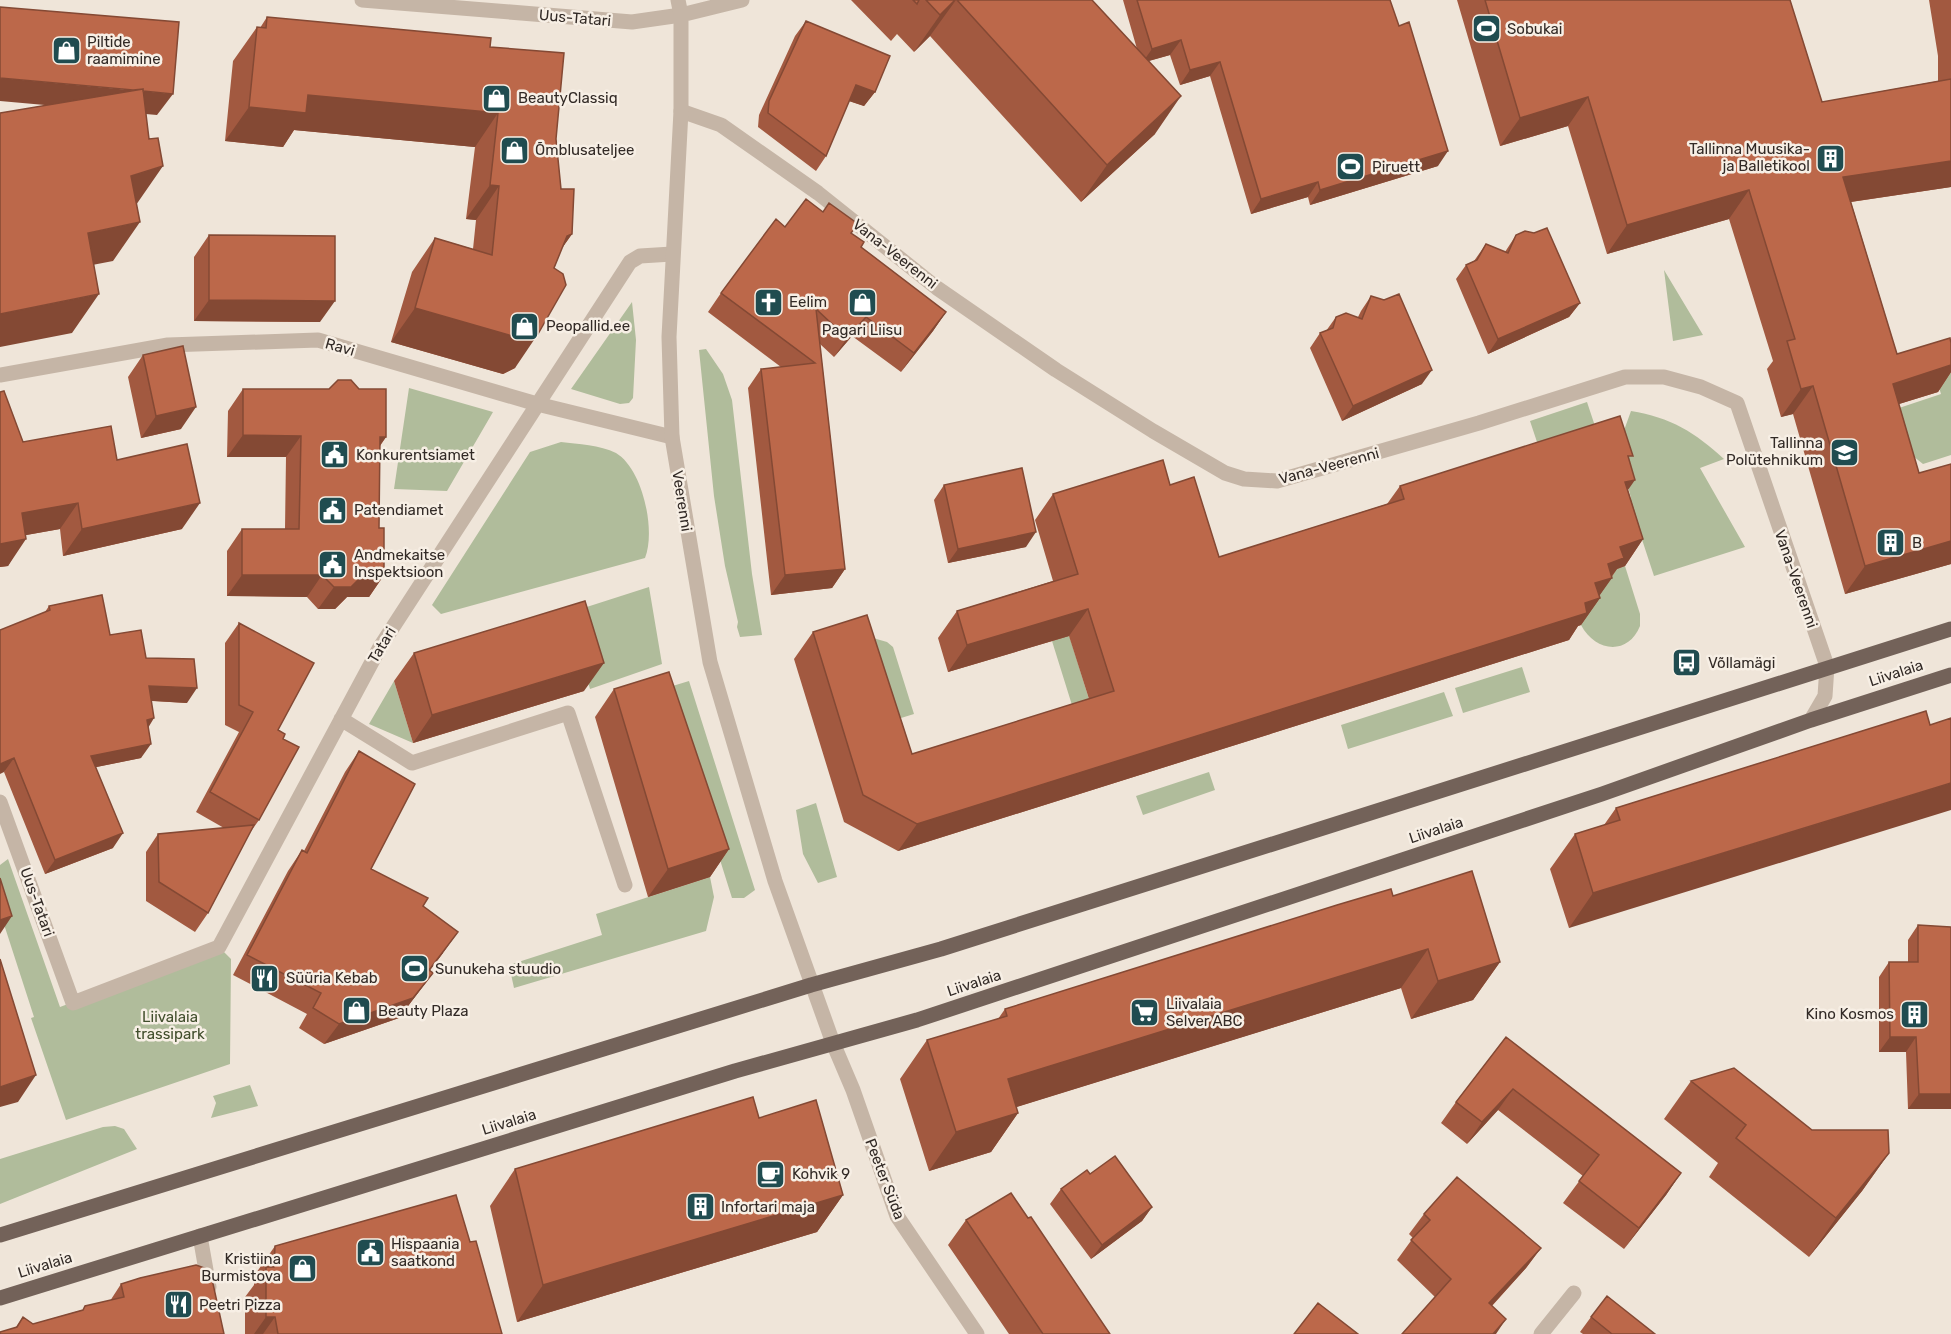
<svg xmlns="http://www.w3.org/2000/svg" width="1951" height="1334" font-family="Rubik,sans-serif">
  <rect width="100%" height="100%" fill="#efe5d9"/>
  <path fill="#b0bc9b" d="M1664 270 1703 335 1673 341Z
    M632 302 636 340 633 398 629 403 620 404 571 389Z
    M706 349 723 374 732 400 752 574 762 635 740 637 737 627 738 622 725 566 714 496 699 350Z
    M1951 362V455L1923 464 1913 456 1899 408 1941 394 1934 371Z
    M409 388 493 412 447 491 394 489Z
    M1587 402 1598 435 1541 454 1530 421Z
    M1631 411C1670 417 1696 433 1724 459L1700 468 1745 547 1654 576 1630 503 1631 498 1618 447Z
    M561 442C578 444 600 445 616 453 643 469 656 531 645 558L441 614 432 605 530 452Z
    M1625 566 1640 614V626C1628 656 1595 652 1581 625L1602 574Z
    M649 587 662 664 590 689 568 613Z
    M1069 635 1098 728 1081 734 1052 641Z
    M873 638 887 642 893 647 914 714 875 726Z
    M1522 667 1530 692 1463 713 1455 688Z
    M394 681 413 743 369 724Z
    M689 681 755 890 744 898H732L666 688Z
    M1444 692 1453 716 1348 749 1341 725Z
    M1209 772 1215 790 1143 815 1136 796Z
    M816 803 837 877 818 883 803 854 796 810Z
    M8 859 60 1007 219 947 231 959 230 1064 66 1120 31 1018 34 1017 0 912V865Z
    M710 877 714 897 706 931 514 988 509 965 602 935 596 914Z
    M250 1085 258 1106 211 1118 216 1103 213 1096Z
    M115 1126 124 1129 137 1149 0 1204V1159L103 1127Z"/>
  <g fill="none" stroke-linecap="round" stroke-linejoin="round">
    <path stroke="#c5b5a6" stroke-width="15" d="M362 0 632 22 681 15
      M681 111 721 125 818 193 937 288 1056 370 1153 431 1225 473 1244 479 1277 481 1479 423 1625 377H1664L1701 387 1737 403 1827 666 1825 696 1811 720
      M0 375 168 345 318 340 537 404 672 437
      M341 719 412 763 568 713 625 885
      M0 802 73 1003 219 947 380 647 630 262 640 256 672 254
      M833 1043 853 1090 897 1216 977 1334
      M200 1236 209 1287
      M1541 1334 1574 1293"/>
    <path stroke="#c5b5a6" stroke-width="15" d="M678 0 681 15V111L669 337 672 437 710 662 775 881 833 1043
      M681 15 742 0"/>
    <path stroke="#736259" stroke-width="15" d="M0 1235 811 985 941 949 1951 629
      M0 1298 735 1071 917 1020 1602 794 1811 720 1951 675"/>
  </g>
  <path fill="#a25940" d="M851 0H1092L1137 49 1123 0H1390L1438 166 1310 205 1308 197 1251 214 1210 76 1180 85 1170 55 1148 61 1155 134 1081 202 930 36 914 52 897 34 891 41Z
    M1457 0H1790L1822 102 1938 81V56L1929 0H1951V187L1851 202 1897 354 1951 343V372L1938 392 1899 404 1919 473 1951 464V564L1845 594 1793 414 1781 417 1767 369 1773 361 1729 219 1607 254 1568 126 1500 146Z
    M267 17 490 47 556 139 561 189 572 234 562 248 515 368 503 374 391 342 412 272 435 238 473 249 476 220 466 219 475 147 294 130 283 147 225 141 233 61 257 27 260 28Z
    M806 21 875 92 864 106 849 101 826 156 816 171 758 127 759 115 795 36Z
    M785 227 851 233 861 247 946 312 933 331 901 372 852 336 834 357 820 344 845 569 832 588 771 595 748 388 761 369 781 367 708 312 721 293Z
    M209 235 320 322 194 321V257Z
    M1516 235 1580 303 1569 317 1488 354 1456 279 1466 265 1474 261 1486 244 1505 252Z
    M1371 296 1422 384 1342 421 1310 348 1320 333 1326 331 1336 317H1358L1361 311Z
    M143 355 181 429 141 438 128 377Z
    M243 389 386 437 380 446 379 528 384 575 369 597H347L335 609H318L307 597 227 596V551L242 529H285L286 457H227L228 411Z
    M0 392 23 442 117 460 182 529 63 556 60 529 26 535 8 566 0 567Z
    M1629 461 1628 490 1643 539 1625 566 1617 569 1599 596 1600 598 1581 625 1578 626 1569 640 898 851 844 822 794 659 813 632 912 754 1089 699 1069 636 948 672 938 638 957 611 1053 581 1035 520 1053 494 1170 485 1219 557 1387 504 1400 486Z
    M944 485 1026 547 948 563 934 500Z
    M49 606 110 635 146 658 187 703 152 701 148 728 141 758 96 767 113 848 45 874 4 772 45 612Z
    M239 623 278 730 283 739 259 820 249 834 208 913 195 932 146 901V852L158 834 224 828 196 812 239 732 225 725V643Z
    M414 653 584 691 413 743 394 681Z
    M614 689 729 849 710 877 648 897 595 717Z
    M1926 711 1569 928 1550 869 1575 834 1604 825 1616 808Z
    M359 751 371 869 423 906 443 953 430 970 433 973 399 1018 324 1044 299 1028 307 1014 233 975 288 871 302 850 304 851 345 772Z
    M1393 896 1500 962 1473 1000 1411 1019 1401 988 1016 1107 1018 1113 991 1152 929 1171 900 1079 927 1040 998 1019 1005 1009Z
    M1918 925 1951 927V1109H1908L1906 1052H1879V977L1889 962H1908V940Z
    M1506 1037 1681 1173 1666 1195 1624 1249 1563 1203 1583 1176 1498 1110 1467 1144 1441 1123 1456 1102Z
    M1691 1081 1812 1130 1889 1153 1862 1191 1809 1257 1709 1177 1718 1163 1664 1119Z
    M759 1118 843 1195 817 1232 517 1322 490 1206 515 1169Z
    M1090 1174 1152 1207 1142 1221 1091 1259 1050 1204 1061 1189Z
    M1424 1214 1541 1248 1526 1268 1492 1306 1435 1297 1397 1260 1413 1238 1409 1234Z
    M1028 1218 1110 1334H1009L948 1245 966 1220Z
    M470 1242 502 1334H245V1297L254 1285V1276L275 1246Z
    M121 1284 224 1334 16 1327 23 1317 33 1324 82 1310 110 1301Z
    M1591 1317 1655 1334H1583L1580 1332Z"/>
  <path fill="#844934" d="M956 0 930 36 914 52 940 15Z
    M1181 40 1170 55 1142 63 1152 49Z
    M1220 62 1210 76 1180 85 1190 70Z
    M0 78 173 94 157 115 0 101Z
    M856 85 875 92 864 106 846 100Z
    M308 95 498 113 475 147 294 130 283 147 225 141 249 107Z
    M1181 96 1155 134 1081 202 1107 165Z
    M1588 97 1568 126 1500 146 1520 118Z
    M1448 151 1438 166 1310 205 1320 190Z
    M1951 161V187L1823 206 1843 177Z
    M163 166 136 205 131 176Z
    M1318 182 1308 197 1251 214 1261 199Z
    M490 185 499 186 476 220 466 219Z
    M1749 190 1729 219 1607 254 1627 225Z
    M140 222 113 261 61 271 88 233Z
    M572 234 548 268 567 236Z
    M99 294 72 333 0 347V314Z
    M209 300 335 301 320 322 194 321Z
    M1580 303 1569 317 1488 354 1498 339Z
    M415 308 538 334 515 368 503 374 391 342Z
    M946 312 933 331 901 372 914 353Z
    M866 317 852 336 834 357 847 338Z
    M1951 365V372L1938 392 1873 412 1893 384Z
    M1432 370 1422 384 1342 421 1353 406Z
    M1813 386 1793 414 1781 417 1801 389Z
    M196 407 181 429 141 438 156 416Z
    M243 435 301 436 286 457H227Z
    M380 437H386L370 459Z
    M1635 480 1616 507 1625 482Z
    M78 503 60 529 4 539 22 513Z
    M200 503 182 529 63 556 82 529Z
    M1036 532 1026 547 948 563 958 549Z
    M26 539 8 566 0 567V544Z
    M1643 539 1625 566 1617 569 1610 578H1612L1597 599 1600 598 1581 625 1578 626 1569 640 898 851 917 824 1589 591 1620 547Z
    M1951 541V564L1845 594 1865 566Z
    M845 569 832 588 771 595 785 575Z
    M242 575H322L307 597 227 596Z
    M363 575H384L369 597H347L335 609H318L334 587Z
    M1088 609 1069 636 948 672 967 645Z
    M604 663 584 691 413 743 432 715Z
    M149 686 197 688 187 703 139 700Z
    M154 718 145 733 147 720Z
    M151 744 141 758 82 770 91 756Z
    M14 758 4 772 0 774V764Z
    M1951 783V810L1569 928 1593 893Z
    M123 833 113 848 45 874 55 860Z
    M729 849 710 877 648 897 668 869Z
    M12 916 0 934V920Z
    M458 932 443 953 415 990 429 970Z
    M1428 949 1401 988 981 1118 1008 1079Z
    M1500 962 1473 1000 1411 1019 1438 981Z
    M433 973 399 1018 324 1044 339 1024Z
    M1890 1037H1916L1906 1052H1879Z
    M36 1075 18 1102 0 1107V1087Z
    M1513 1089 1498 1110 1467 1144 1482 1122Z
    M1919 1094H1951V1109H1908Z
    M1018 1113 991 1152 929 1171 956 1132Z
    M1889 1153 1862 1191 1809 1257 1836 1218Z
    M1681 1173 1666 1195 1624 1249 1639 1228Z
    M843 1195 817 1232 517 1322 543 1285Z
    M1152 1207 1142 1221 1091 1259 1102 1245Z
    M1541 1248 1526 1268 1475 1324 1489 1303Z
    M266 1317H275L263 1334H254Z
    M1506 1319 1496 1334H1493Z"/>
  <path fill="#bc684a" stroke="#844934" stroke-width="1.5" d="M913 0H919L917 4Z
    M926 0H955L940 15Z
    M957 0H1092L1181 96 1107 165Z
    M1137 0H1390L1399 26 1409 22 1448 151 1320 190 1318 182 1261 199 1220 62 1190 70 1181 40 1152 49Z
    M1485 0H1790L1822 102 1951 79V161L1843 177 1897 354 1950 338 1951 343V365L1893 384 1919 473 1951 464V541L1865 566 1813 386 1801 389 1787 341 1795 339 1749 190 1627 225 1588 97 1520 118Z
    M0 7 179 22 173 94 143 91V89L133 90 0 78Z
    M267 17 491 38 490 47 564 53 556 139 561 189H574L572 234 567 236 554 268 563 274 566 285 538 334 526 340 415 308 435 238 492 255 499 186 490 185 498 113 308 95 306 113 249 107 257 27 266 28Z
    M806 21 890 56 875 92 856 85 826 156 768 113 769 101Z
    M143 89 149 139 158 138 163 166 131 176 140 222 88 233 99 294 0 314V113Z
    M806 199 823 212 829 203 858 224 851 233 864 242 861 247 946 312 914 353 866 317 847 338 816 309 845 569 785 575 761 369 815 363 721 293 776 219 785 227Z
    M1547 228 1580 303 1498 339 1466 265 1477 260 1486 244 1508 253 1516 235 1525 231 1534 233Z
    M209 235 335 236V301L209 300Z
    M1399 294 1432 370 1353 406 1320 333 1333 328 1336 317 1346 313 1362 319 1371 296 1384 300Z
    M183 346 196 407 156 416 143 355Z
    M338 380H351L359 389H386V437H380L379 528H384V575H363L351 587H334L322 575H242V529H299L301 436 243 435V389H329Z
    M4 391 23 442 111 426 117 460 187 444 200 503 82 529 78 503 22 513 26 539 0 544V392Z
    M1620 416 1633 456H1628L1635 480 1625 482 1643 539 1620 547 1624 558 1608 564 1612 578 1595 583 1600 598 1585 603 1587 613 917 824 863 795 813 632 867 615 912 754 1114 691 1088 609 967 645 957 611 1078 574 1053 494 1163 460 1170 485 1194 477 1219 557 1404 499 1400 486Z
    M1022 468 1036 532 958 549 944 485Z
    M102 595 110 635 141 630 146 658 194 659 197 688 149 686 154 718 147 720 151 744 91 756 123 833 55 860 14 758 0 764V630L50 610 49 606Z
    M585 601 604 663 432 715 414 653Z
    M239 623 314 663 278 730 285 734 283 739 299 747 259 820 210 792 253 712 239 705Z
    M669 672 729 849 668 869 614 689Z
    M1926 711 1930 725 1951 718V783L1593 893 1575 834 1620 820 1616 808Z
    M359 751 415 784 371 869 428 898 423 906 458 932 429 970 433 973 413 998 339 1024 313 1008 321 993 247 955 302 850 307 853Z
    M254 825 208 913 159 882 158 834Z
    M1472 871 1500 962 1438 981 1428 949 1008 1079 1018 1113 956 1132 927 1040 1007 1016 1005 1009 1337 905 1391 889 1393 896Z
    M0 878 12 916 0 920Z
    M1918 925 1951 927V1094H1919L1916 1037H1890L1889 962H1918Z
    M0 959 36 1075 0 1087Z
    M1506 1037 1681 1173 1639 1228 1579 1181 1599 1155 1513 1089 1482 1122 1456 1102Z
    M1734 1068 1812 1130H1888L1889 1153 1836 1218 1736 1138 1746 1125 1691 1081Z
    M753 1097 759 1118 816 1100 843 1195 543 1285 515 1169Z
    M1115 1156 1152 1207 1102 1245 1061 1189 1087 1170 1090 1174Z
    M1457 1177 1541 1248 1489 1303 1506 1319 1493 1334H1402L1451 1279 1411 1240 1430 1220 1424 1214Z
    M1011 1193 1028 1218 1031 1217 1110 1334H1043L966 1220Z
    M456 1195 470 1242 476 1241 502 1334H278L275 1317H266V1267H274L275 1246Z
    M196 1265 210 1270 224 1334H0V1332L17 1327 23 1317 33 1324 83 1310 85 1306 124 1297 121 1284 140 1278Z
    M1607 1296 1655 1334H1612L1591 1317Z
    M1318 1303 1358 1334H1294Z"/>
  <defs>
    <symbol id="stadium-square" viewBox="-11 -11 22 22"><rect x="-9" y="-9" width="18" height="18" rx="4" fill="#204c50" stroke="#f7efe5"/><path d="M0-5a6.5 5 0 1 0 0 10a6.5 5 0 1 0 0-10ZM-3.5-1.8h7v3.6h-7Z" fill="#fff"/></symbol>
    <symbol id="shop-square" viewBox="-11 -11 22 22"><rect x="-9" y="-9" width="18" height="18" rx="4" fill="#204c50" stroke="#f7efe5"/><path d="M-5-2.5h2.3a2.7 3.5 0 0 1 5.4 0H5L5.5 6h-11ZM-1.5-2.5h3a1.5 2.3 0 0 0-3 0Z" fill="#fff"/></symbol>
    <symbol id="building-square" viewBox="-11 -11 22 22"><rect x="-9" y="-9" width="18" height="18" rx="4" fill="#204c50" stroke="#f7efe5"/><path d="M-4-6H4V6H1V3H-1V6H-4ZM-2.5-4.3h1.7v1.8h-1.7ZM.8-4.3h1.7v1.8H.8ZM-2.5-1h1.7V.8h-1.7ZM.8-1h1.7V.8H.8Z" fill="#fff"/></symbol>
    <symbol id="church-square" viewBox="-11 -11 22 22"><rect x="-9" y="-9" width="18" height="18" rx="4" fill="#204c50" stroke="#f7efe5"/><path d="M-1.2-6h2.4v3.5h3.3v2.4h-3.3V6h-2.4V-.1h-3.3v-2.4h3.3Z" fill="#fff"/></symbol>
    <symbol id="university-square" viewBox="-11 -11 22 22"><rect x="-9" y="-9" width="18" height="18" rx="4" fill="#204c50" stroke="#f7efe5"/><path d="M0-5L7-2L0 1L-7-2ZM-4 1L0 2.5L4 1V4Q0 6-4 4Z" fill="#fff"/></symbol>
    <symbol id="civic-square" viewBox="-11 -11 22 22"><rect x="-9" y="-9" width="18" height="18" rx="4" fill="#204c50" stroke="#f7efe5"/><path d="M-.6-6.5H3V-4.5H.6V-3L4-1V1h2V6H-6V1h2V-1L-.6-3ZM-1.2 2.5V6h2.4V2.5Z" fill="#fff"/></symbol>
    <symbol id="bus-square" viewBox="-11 -11 22 22"><rect x="-9" y="-9" width="18" height="18" rx="4" fill="#204c50" stroke="#f7efe5"/><path d="M-5-6H5V4H4V6H2V4H-2V6H-4V4H-5ZM-3.5-4V0h7V-4ZM-3.5 1.2v1.5H-2V1.2ZM2 1.2v1.5H3.5V1.2Z" fill="#fff"/></symbol>
    <symbol id="restaurant-square" viewBox="-11 -11 22 22"><rect x="-9" y="-9" width="18" height="18" rx="4" fill="#204c50" stroke="#f7efe5"/><path d="M-5-6h1v4h1v-4h1v4h1v-4h1v5L-1.5 .5V6h-2V.5L-5-1ZM5-6V6H3V1.5H1.5Q1.5-4 5-6Z" fill="#fff"/></symbol>
    <symbol id="supermarket-square" viewBox="-11 -11 22 22"><rect x="-9" y="-9" width="18" height="18" rx="4" fill="#204c50" stroke="#f7efe5"/><path d="M-6-5.5h2.5l.6 2H6L4.5 2H-2.5L-4.4-4H-6ZM-1.5 3.2a1.3 1.3 0 1 0 .1 0ZM3 3.2a1.3 1.3 0 1 0 .1 0Z" fill="#fff"/></symbol>
    <symbol id="cafe-square" viewBox="-11 -11 22 22"><rect x="-9" y="-9" width="18" height="18" rx="4" fill="#204c50" stroke="#f7efe5"/><path d="M-5.5-4.5H6V0H3Q3 3.5 0 3.5H-2.5Q-5.5 3.5-5.5 0ZM3-3.2v2h1.7v-2ZM-6 4.5H4V6H-6Z" fill="#fff"/></symbol>
  </defs>
  <g fill-rule="evenodd">
    <use href="#stadium-square" x="1470" y="12" width="33" height="33"/>
    <use href="#shop-square" x="50" y="34" width="33" height="33"/>
    <use href="#shop-square" x="480" y="82" width="33" height="33"/>
    <use href="#shop-square" x="498" y="134" width="33" height="33"/>
    <use href="#building-square" x="1814" y="142" width="33" height="33"/>
    <use href="#stadium-square" x="1334" y="150" width="33" height="33"/>
    <use href="#church-square" x="752" y="286" width="33" height="33"/>
    <use href="#shop-square" x="846" y="286" width="33" height="33"/>
    <use href="#shop-square" x="508" y="310" width="33" height="33"/>
    <use href="#university-square" x="1828" y="436" width="33" height="33"/>
    <use href="#civic-square" x="318" y="438" width="33" height="33"/>
    <use href="#civic-square" x="316" y="494" width="33" height="33"/>
    <use href="#building-square" x="1874" y="526" width="33" height="33"/>
    <use href="#civic-square" x="316" y="548" width="33" height="33"/>
    <use href="#bus-square" x="1670" y="646" width="33" height="33"/>
    <use href="#stadium-square" x="398" y="952" width="33" height="33"/>
    <use href="#restaurant-square" x="248" y="962" width="33" height="33"/>
    <use href="#shop-square" x="340" y="994" width="33" height="33"/>
    <use href="#supermarket-square" x="1128" y="996" width="33" height="33"/>
    <use href="#building-square" x="1898" y="998" width="33" height="33"/>
    <use href="#cafe-square" x="754" y="1158" width="33" height="33"/>
    <use href="#building-square" x="684" y="1190" width="33" height="33"/>
    <use href="#civic-square" x="354" y="1236" width="33" height="33"/>
    <use href="#shop-square" x="286" y="1252" width="33" height="33"/>
    <use href="#restaurant-square" x="162" y="1288" width="33" height="33"/>
  </g>
  <g text-anchor="middle" stroke-width="5" stroke-linejoin="round" paint-order="stroke">
    <g font-size="15" fill="#322a26" stroke="#f7efe5">
      <text transform="translate(575 18) rotate(5)" y="5">Uus-Tatari</text>
      <text transform="translate(895 254) rotate(38)" y="5">Vana-Veerenni</text>
      <text transform="translate(340 347) rotate(16)" y="5">Ravi</text>
      <text transform="translate(1329 466) rotate(-15)" y="5">Vana-Veerenni</text>
      <text transform="translate(682 501) rotate(81)" y="5">Veerenni</text>
      <text transform="translate(1796 579) rotate(71)" y="5">Vana-Veerenni</text>
      <text transform="translate(382 645) rotate(-59)" y="5">Tatari</text>
      <text transform="translate(1896 673) rotate(-18)" y="5">Liivalaia</text>
      <text transform="translate(1436 830) rotate(-18)" y="5">Liivalaia</text>
      <text transform="translate(37 902) rotate(70)" y="5">Uus-Tatari</text>
      <text transform="translate(974 983) rotate(-18)" y="5">Liivalaia</text>
      <text transform="translate(509 1122) rotate(-17)" y="5">Liivalaia</text>
      <text transform="translate(885 1179) rotate(69)" y="5">Peeter Süda</text>
      <text transform="translate(45 1265) rotate(-17)" y="5">Liivalaia</text>
    </g>
    <g font-size="15" fill="#322a26" stroke="#f7efe5" text-anchor="start">
      <text x="1507" y="34">Sobukai</text>
      <text x="87" y="47">Piltide<tspan x="87" dy="17">raamimine</tspan></text>
      <text x="518" y="103">BeautyClassiq</text>
      <text x="1810" y="154" text-anchor="end">Tallinna Muusika-<tspan x="1810" dy="17">ja Balletikool</tspan></text>
      <text x="535" y="155">Õmblusateljee</text>
      <text x="1372" y="172">Piruett</text>
      <text x="789" y="307">Eelim</text>
      <text x="546" y="331">Peopallid.ee</text>
      <text x="862" y="335" text-anchor="middle">Pagari Liisu</text>
      <text x="1823" y="448" text-anchor="end">Tallinna<tspan x="1823" dy="17">Polütehnikum</tspan></text>
      <text x="356" y="460">Konkurentsiamet</text>
      <text x="354" y="515">Patendiamet</text>
      <text x="1912" y="548">B</text>
      <text x="354" y="560">Andmekaitse<tspan x="354" dy="17">Inspektsioon</tspan></text>
      <text x="1708" y="668">Võllamägi</text>
      <text x="435" y="974">Sunukeha stuudio</text>
      <text x="286" y="983">Süüria Kebab</text>
      <text x="1166" y="1009">Liivalaia<tspan x="1166" dy="17">Selver ABC</tspan></text>
      <text x="378" y="1016">Beauty Plaza</text>
      <text x="1894" y="1019" text-anchor="end">Kino Kosmos</text>
      <text x="792" y="1179">Kohvik 9</text>
      <text x="721" y="1212">Infortari maja</text>
      <text x="391" y="1249">Hispaania<tspan x="391" dy="17">saatkond</tspan></text>
      <text x="281" y="1264" text-anchor="end">Kristiina<tspan x="281" dy="17">Burmistova</tspan></text>
      <text x="199" y="1310">Peetri Pizza</text>
    </g>
    <g font-size="15" fill="#414e2c" stroke="#f7efe5">
      <text x="170" y="1022">Liivalaia<tspan x="170" dy="17">trassipark</tspan></text>
    </g>
  </g>
</svg>
